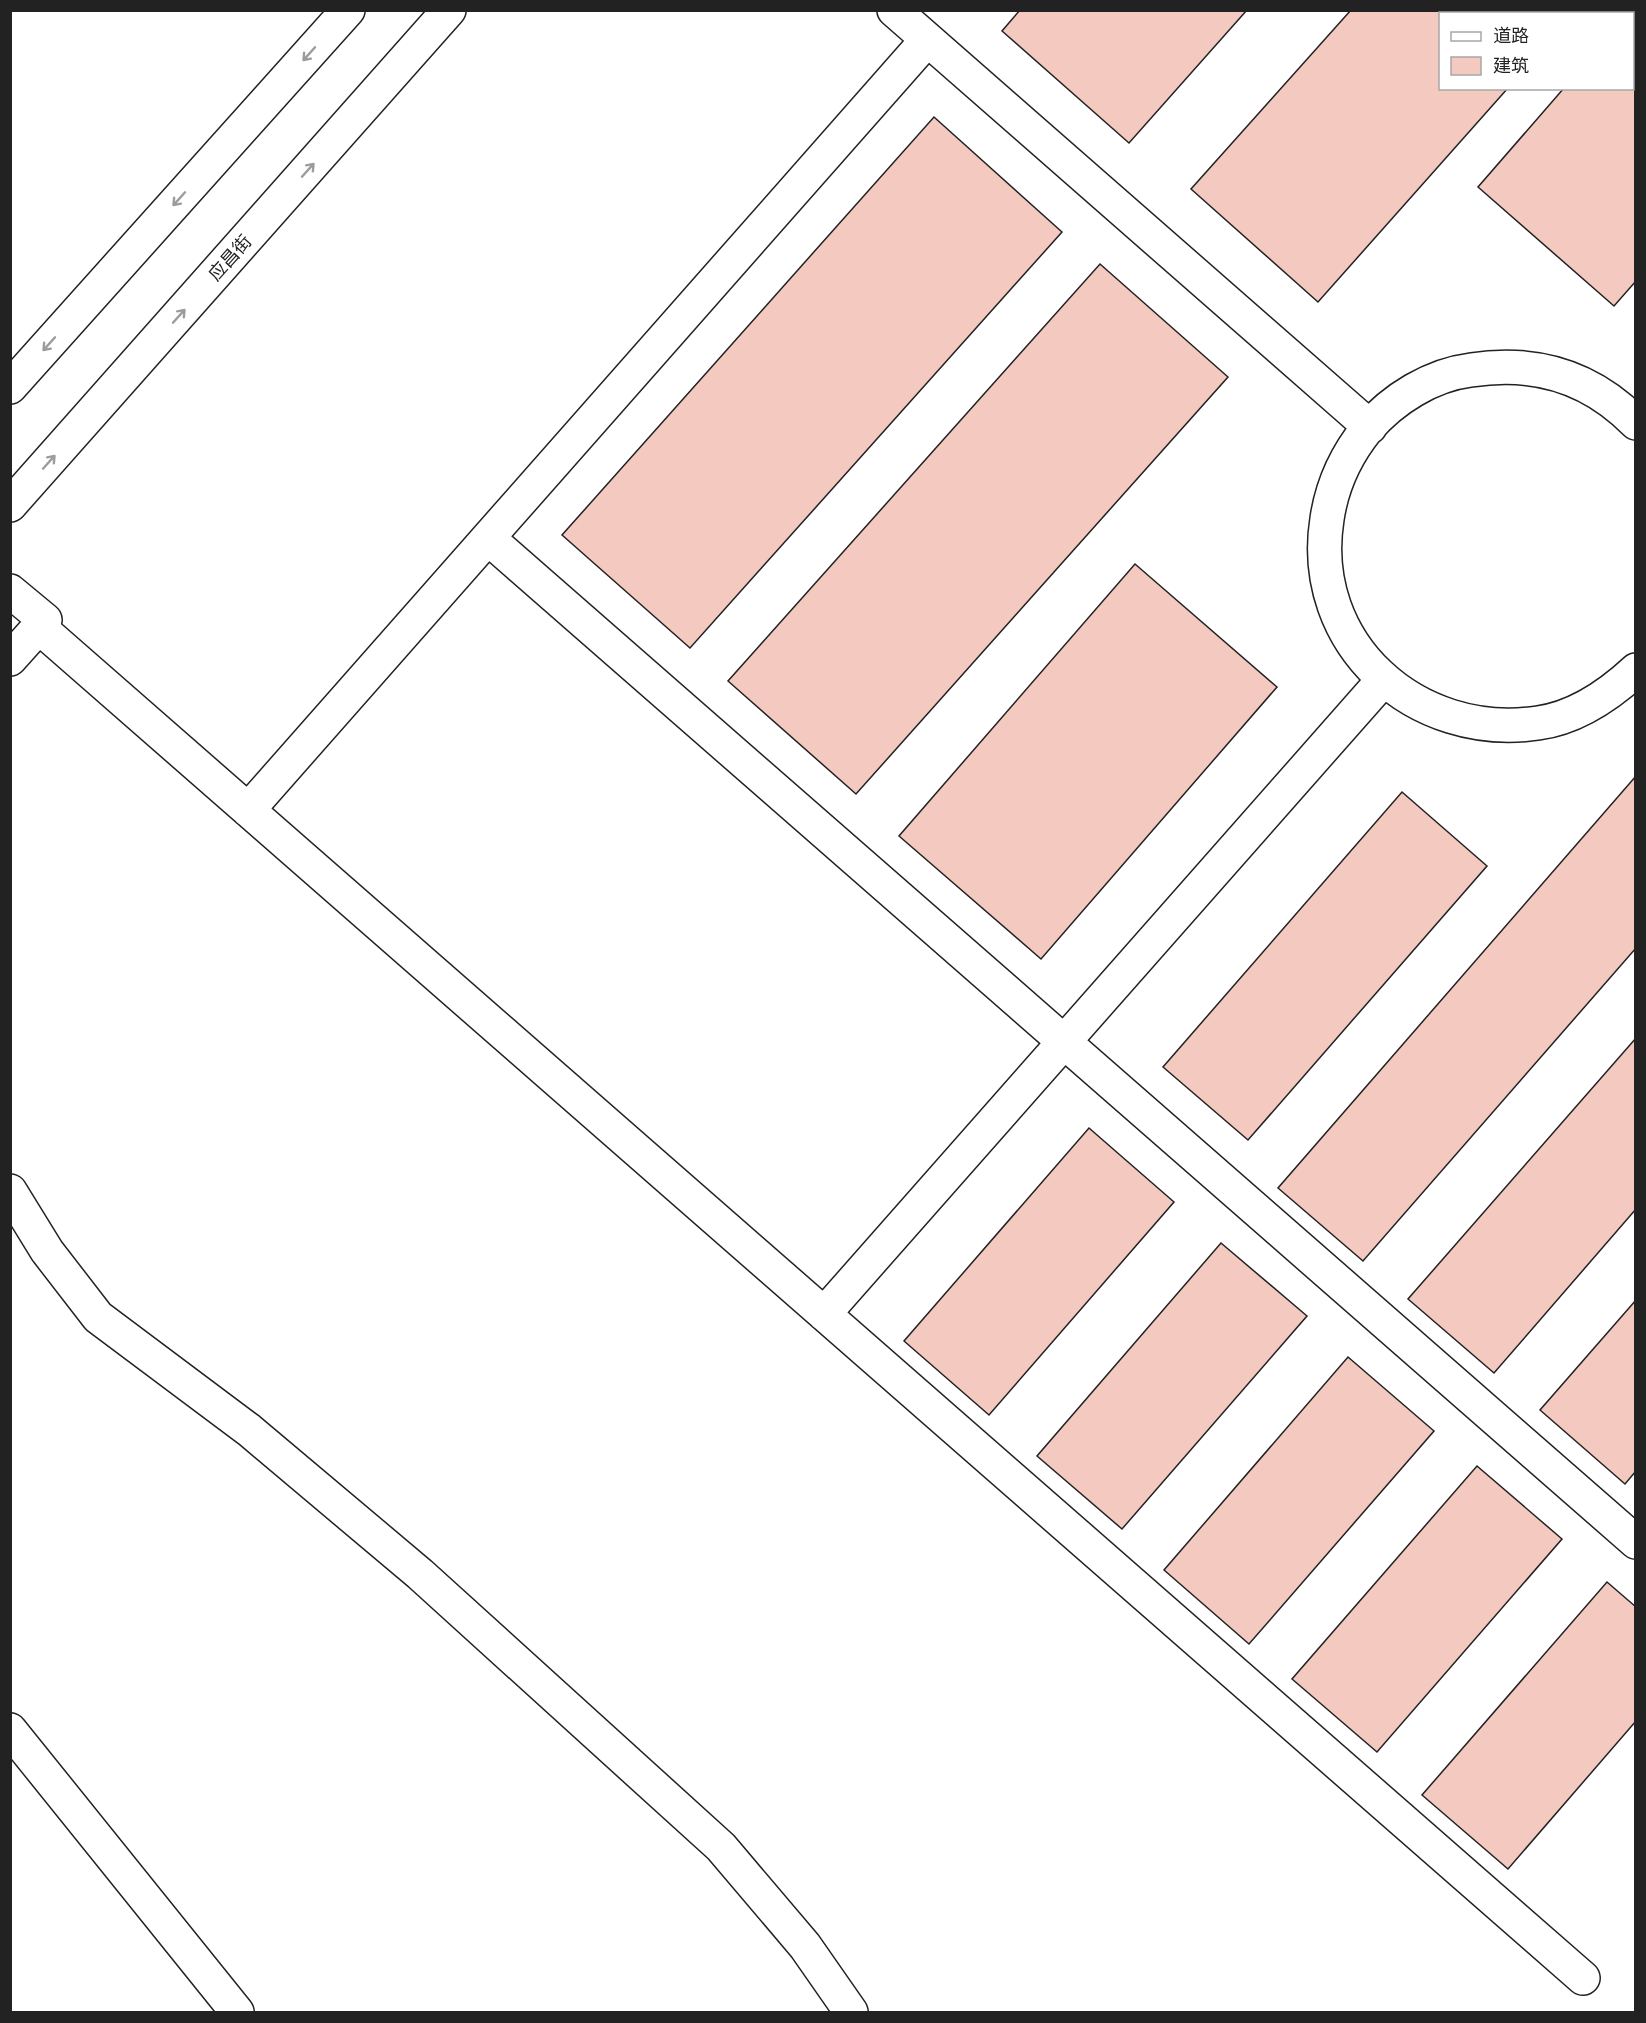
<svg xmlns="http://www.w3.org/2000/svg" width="1646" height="2023" font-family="Raleway,'Noto Sans SC',sans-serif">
  <rect width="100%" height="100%" fill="#fff"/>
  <path fill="#f3c9c0" stroke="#222" stroke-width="1.5" d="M1020 10H1247L1129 143 1002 31Z
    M1351 10H1577L1574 14H1440V88H1508L1318 302 1191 189Z
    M1633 10H1636V281L1614 306 1478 187 1564 88H1632V14H1630Z
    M934 117 1062 232 690 648 562 535Z
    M1100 264 1228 377 856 794 728 681Z
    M1135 564 1277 687 1041 959 899 836Z
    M1636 776V948L1363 1261 1278 1188Z
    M1402 792 1487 866 1248 1140 1163 1067Z
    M1636 1038V1209L1494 1373 1408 1299Z
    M1089 1128 1174 1202 989 1415 904 1341Z
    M1221 1243 1307 1316 1122 1529 1037 1456Z
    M1636 1300V1471L1625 1484 1540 1410Z
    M1348 1357 1434 1431 1249 1644 1164 1570Z
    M1477 1466 1562 1539 1377 1752 1292 1679Z
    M1607 1582 1636 1607V1721L1508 1869 1422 1795Z"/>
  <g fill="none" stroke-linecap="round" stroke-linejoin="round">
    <defs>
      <path id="minor" d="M894 10 1370 427
        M1636 423C1590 376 1535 360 1471 370 1431 375 1393 399 1367 429 1346 455 1332 485 1327 519 1307 644 1416 741 1538 723 1575 718 1609 695 1636 670
        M488 538 1636 1542
        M10 591 45 620 10 659
        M39 627 1583 1978
        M248 810 927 40
        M10 1191 47 1251 98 1317 249 1430 420 1574 721 1847 805 1946 851 2012
        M824 1314 1384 679
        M10 1730 237 2012"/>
      <path id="major" d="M10 387 348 10
        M10 505 449 10"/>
    </defs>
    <use href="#minor" stroke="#222" stroke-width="36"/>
    <use href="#major" stroke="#222" stroke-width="36"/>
    <use href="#minor" stroke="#fff" stroke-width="33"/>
    <use href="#major" stroke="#fff" stroke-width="33"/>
  </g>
  <defs><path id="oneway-shaft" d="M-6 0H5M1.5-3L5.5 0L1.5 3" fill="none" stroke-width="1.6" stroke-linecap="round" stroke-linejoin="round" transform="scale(1.5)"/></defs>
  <g stroke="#9c9c9c">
    <use href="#oneway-shaft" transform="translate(309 54) rotate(132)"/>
    <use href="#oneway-shaft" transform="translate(308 170) rotate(-48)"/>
    <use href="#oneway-shaft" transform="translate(179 199) rotate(132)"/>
    <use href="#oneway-shaft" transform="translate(179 316) rotate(-48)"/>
    <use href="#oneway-shaft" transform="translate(49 344) rotate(132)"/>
    <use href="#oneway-shaft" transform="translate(49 462) rotate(-48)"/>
  </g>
  <g text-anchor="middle" stroke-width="4.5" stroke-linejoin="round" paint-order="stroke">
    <g font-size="18" fill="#222" stroke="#fff">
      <text transform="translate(230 258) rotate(-48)" y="6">应昌街</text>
    </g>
  </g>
  <rect width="1646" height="2023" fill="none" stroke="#222222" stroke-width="24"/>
  <rect x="1439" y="12" width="195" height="78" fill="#ffffff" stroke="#a7a7a7" stroke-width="1.5"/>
  <rect x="1451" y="32" width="30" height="9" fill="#ffffff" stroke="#a7a7a7" stroke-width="1.5"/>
  <text x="1493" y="42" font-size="18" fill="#222222">道路</text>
  <rect x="1451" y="57" width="30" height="18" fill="#f3c9c0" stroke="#a7a7a7" stroke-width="1.5"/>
  <text x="1493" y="72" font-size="18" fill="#222222">建筑</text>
</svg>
